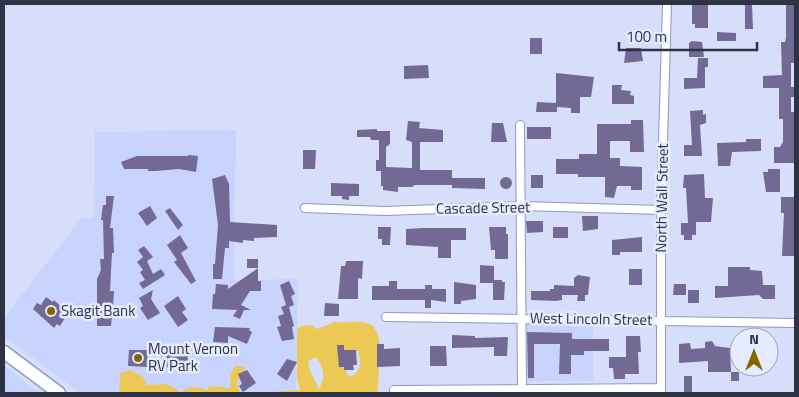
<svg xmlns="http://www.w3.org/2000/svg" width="799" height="397" font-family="'Titillium Web',sans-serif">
  <rect width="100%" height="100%" fill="#d6defa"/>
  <path fill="#c8d4fe" d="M236 130 234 280 298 279 296 393H81L4 337V318L81 219 94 218 95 132Z
    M524 322H593V381H525Z
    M4 365 39 393H4Z"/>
  <path fill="#ebc954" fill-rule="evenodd" d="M335 322C345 323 359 320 367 323 389 330 376 378 378 393H301L300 391 299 393H254L300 390 297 379V329L301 326 312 325 317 329ZM358 351C361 363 362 371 350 377L339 363 341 352ZM316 357C324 369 326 376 319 389L310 371 308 361Z
    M235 366 246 367 237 382 240 393H121L119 389 121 373 130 370 143 377 147 385 166 384 181 392 191 387 203 388 206 391 210 386 231 388 230 376Z"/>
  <path fill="#726a95" d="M692 4H708V28H695V24H692Z
    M745 4H752L753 29H745Z
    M786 4H795V63H791V87H795V97H791V112H795V163H774V147H780L783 142V119H779V88H763V76L782 75 781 42H785L786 37Z
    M717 32 736 33V41H717Z
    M530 38H542V54H530Z
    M692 41 702 42 704 57H689V43Z
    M626 48H641L643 61 624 63Z
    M698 58H708V67H705V88L684 89V78H697Z
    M428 65 429 78 404 79V66Z
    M556 73 594 77 591 97H580V113H571V108L557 107V112H536L537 102 556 103Z
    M612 85H622L621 90 631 91 630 95 634 96V104H612Z
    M703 110V115L706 114V123L700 125 702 156H684V145H692L690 111Z
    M631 120H643L644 152H630V141H610V158H620V166L642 167V190H631V186H617L614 198 605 197V177H578V174H556V159H579V154H597V124H631Z
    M408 121 420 122 419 128 443 130V142H420V170H452V178H485V189L452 188V185H415L412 187H398V192L383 190V186H381V171H376V160H379V140H371L370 137H357V130L377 129V131H390V144L386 147V167L412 168V142L406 140Z
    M492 123H503L507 142H491Z
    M527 127H551V139H527Z
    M746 139H761V151L732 152 730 166H718L717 143 746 142Z
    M303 150H316L315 169H303Z
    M188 155 198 156 196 172 179 169 156 171H148V169H124L121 162 137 156H188Z
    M768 169H780V192H766L763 172H768Z
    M704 174 705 198H713L711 222H696V235H692V240H684V235H681V223H688L686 188H683L684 175Z
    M225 175 229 184 230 222 277 225V237L254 238V241L243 240V243L229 241V248H225L222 279H213V264H215L218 225 212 179Z
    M531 175H543V188H531Z
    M500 183a6 6 0 1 1 12 0a6 6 0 1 1-12 0Z
    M331 183 359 184V196H349V200L342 199V196H331Z
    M106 196H114L110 228H113L114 253H112L110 291H114L113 307 111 326H97V279L101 270 100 259H104L103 220H101L103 205H106Z
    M781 197H795V256H782L784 213H781Z
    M150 206 157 218 147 226 138 213Z
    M170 208 183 225 178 230 165 211Z
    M582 216H598V229L583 231Z
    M526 221H543V232L527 233Z
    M378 227H391L390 245H382V239H378Z
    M489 227H506V234H508V259H495V250H491Z
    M553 227H568V238H553Z
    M423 228H466V240H451V258H438V247L406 245V229Z
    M180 235 188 248 181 253 196 281 191 284 174 262 177 260 167 245Z
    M642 237V252H620V255H612V240Z
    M144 246 153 257 147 261 153 274 161 269 165 275 143 289 139 283 145 280 140 272 143 270 137 262 143 257 138 250Z
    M247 259H258V281H261V291H250L241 305 251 310H244L240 319 233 316 237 310 212 309 213 294H215L216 284 228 285V289L258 268H247Z
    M346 261H363L362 279 358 278V299H338L341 266H345Z
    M480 265 494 266V280H502V282H505L504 300H493V283H480Z
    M728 267H750V270L762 271 763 285H775V299H763L759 295 715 298V286H728Z
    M629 269H642V285H629Z
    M578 275 590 277 588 295H585V301H577L578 295H562V300L556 301 531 300V291H550V289H554V285L574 286V278Z
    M289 281 295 294 291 296 294 305 289 307 294 326 292 327 294 339 282 341 277 327 281 326 278 316 284 314 281 307 286 305 280 285Z
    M389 281H397V289H425V285H432V289H446V302L431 300V308H425V300H372V286H389Z
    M454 282 476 285V299L461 301V293V304H454Z
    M674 284H686V295H673Z
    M153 290 151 299 160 313 148 320 140 308 143 306 139 298Z
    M688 290H699V303H688Z
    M178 296 186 309 182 312 188 320 178 327 164 306Z
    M46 297 53 302 54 300 68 313 60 326 57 324 54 328 33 309 37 303 41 305Z
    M325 303 339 304V316H324Z
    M215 327 250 328 249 330 252 332 247 344 228 336V343L213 342Z
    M527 332 572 333V339H609V351H584V355H571V374H559L560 344H534V378H528Z
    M452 335 475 336V338L508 337 507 356H494V347L452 348Z
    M626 336H640L641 352H638L639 374H625V379H614L613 368H609V357H626Z
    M712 341 715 346 730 348 731 372H739V381H731V372H708V361L679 363V344L690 343 691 349 705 348V342Z
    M377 344H384V349L400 348V366L377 367Z
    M337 345H344V350H356L357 365H353L354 370H344V367H339Z
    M430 346H446L447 366H430Z
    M167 349H174V354H188L187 370 166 367Z
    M129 350H148L147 367 128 366Z
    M287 359 297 362 287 381 277 374Z
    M247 370 256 383 243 392 239 386 242 384 238 374Z
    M684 376H692V393H684Z"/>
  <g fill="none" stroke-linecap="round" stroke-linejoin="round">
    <defs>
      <path id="street" d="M520 125 522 390
        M305 208 385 211 522 206 661 210
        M386 317 795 323
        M394 390 661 388
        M661 393V210L667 4"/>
      <path id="primary" d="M4 352 59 393"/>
    </defs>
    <use href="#street" stroke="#8d99c4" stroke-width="10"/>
    <use href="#primary" stroke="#8d99c4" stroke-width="15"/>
    <use href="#street" stroke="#fff" stroke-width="8"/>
    <use href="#primary" stroke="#fff" stroke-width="12"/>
  </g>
  <g fill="#816900" stroke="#e6ecff" stroke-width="2">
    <circle cx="51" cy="311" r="5"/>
    <circle cx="138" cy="358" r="5"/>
  </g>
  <g text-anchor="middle" stroke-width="5" stroke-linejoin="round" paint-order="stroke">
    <g font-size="15" fill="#2d3244" stroke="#e6ecff">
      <text transform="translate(662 198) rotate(-89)" y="5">North Wall Street</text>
      <text transform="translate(483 208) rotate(-1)" y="5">Cascade Street</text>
      <text transform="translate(591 319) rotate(1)" y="5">West Lincoln Street</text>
    </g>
    <g font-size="15" fill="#2d3244" stroke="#e6ecff" text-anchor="start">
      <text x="61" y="316">Skagit Bank</text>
      <text x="148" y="354">Mount Vernon<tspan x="148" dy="17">RV Park</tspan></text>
    </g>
  </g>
  <rect width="799" height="397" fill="none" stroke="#2d3244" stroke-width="10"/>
  <g transform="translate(754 352)"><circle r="24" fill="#e6ecff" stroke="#9ca2b4"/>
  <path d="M0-4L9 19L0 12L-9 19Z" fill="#816900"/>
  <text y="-8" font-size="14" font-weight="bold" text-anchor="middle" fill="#2d3244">N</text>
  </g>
  <path d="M619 42v8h138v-8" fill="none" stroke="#2d3244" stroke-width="2.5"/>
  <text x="626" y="42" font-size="15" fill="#2d3244" stroke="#e6ecff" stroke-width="4" paint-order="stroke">100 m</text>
</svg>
